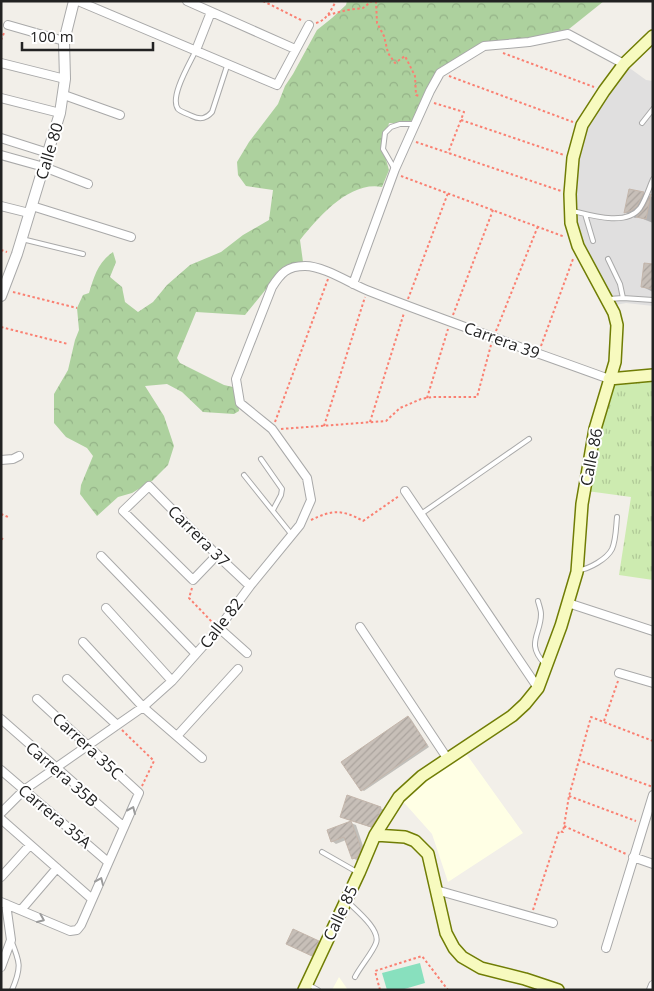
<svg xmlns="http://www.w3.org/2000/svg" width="654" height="991" font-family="'Open Sans',sans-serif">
  <defs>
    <pattern id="grass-tufts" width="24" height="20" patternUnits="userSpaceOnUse" patternTransform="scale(1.25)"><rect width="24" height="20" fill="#cdebb0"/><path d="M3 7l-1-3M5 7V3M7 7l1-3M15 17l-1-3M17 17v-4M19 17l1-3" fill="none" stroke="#b0c997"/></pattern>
    <pattern id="forest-crowns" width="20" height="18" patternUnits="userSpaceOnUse" patternTransform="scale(1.25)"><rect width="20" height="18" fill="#add19e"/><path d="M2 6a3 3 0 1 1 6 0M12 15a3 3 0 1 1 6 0" fill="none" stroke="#95b388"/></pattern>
    <pattern id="building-hatch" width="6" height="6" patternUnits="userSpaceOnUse" patternTransform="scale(1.25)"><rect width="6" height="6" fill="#c7bfb8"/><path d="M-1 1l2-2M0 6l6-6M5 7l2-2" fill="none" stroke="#aba49e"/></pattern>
  </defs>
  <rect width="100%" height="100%" fill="#f2efe9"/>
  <path fill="#e0dfdf" d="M624 64 646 80 653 81V306L626 303 610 306 571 223 582 125Z"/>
  <path fill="#ffffe5" d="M462 748 523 833 448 882 432 834 399 797Z
    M339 977 348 990H332Z"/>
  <path fill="url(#grass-tufts)" d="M653 378V580L619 575 631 497 587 491 597 434 612 381Z"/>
  <path fill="url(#forest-crowns)" d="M347 1H604L569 29 529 42 484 46 441 67 414 124 389 123 383 149 389 170 382 187C349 181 319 217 300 240L303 262 284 267 245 315 196 312 177 358 180 363 224 385 237 388 239 411 234 414 203 412 182 392 167 384 145 386 164 416 174 446 168 465 152 481 132 493 118 497 97 516 80 494 81 485 93 456 87 448 66 437 54 423V394L68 370 75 340 79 330 77 308 83 295 89 293C94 277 98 262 113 252L116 262 110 277 122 287 125 302 138 312 153 302 167 285 190 265 221 252 243 235 269 220 273 190 246 186 238 175 237 162 249 142 278 104 285 86 293 74 317 30 332 18 346 5Z"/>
  <path fill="#88e0be" d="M420 963 425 983 401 990H387L382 973Z"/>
  <path fill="#0003" d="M630 190 643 193 651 197 653 196V223L638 217 635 218 626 213Z
    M653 265V292L643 287Z
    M408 717 411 719 429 747 364 791 362 790Z
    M380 808 385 810 376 829 346 819Z
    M351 823 356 825 365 852 362 859 358 861 353 858 346 840 336 844 332 841Z
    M318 942 323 944 317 957 292 946Z"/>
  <path fill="url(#building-hatch)" stroke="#c4b6ab" d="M629 189 644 192 637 206 632 210 624 213Z
    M651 194 646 219 636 217 643 210Z
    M644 263 653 264V289L641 287Z
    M408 716 427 745 361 791 341 762Z
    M347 795 381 807 378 813 380 814 371 827 340 817Z
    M351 821 361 848 358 857 352 859 344 837 331 842 327 830Z
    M293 929 319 941 312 956 286 944Z"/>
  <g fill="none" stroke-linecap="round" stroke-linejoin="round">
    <defs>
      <path id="service" d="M196 50C190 63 169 97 178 109 181 112 188 114 192 116 200 120 206 119 212 112L228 63
        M642 123 653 109
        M394 168 383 149 385 133 391 127 400 124H414
        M573 211C593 216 627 226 640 208 646 199 649 188 653 179
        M585 214 593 241
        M22 239 83 254
        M608 259 620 284 623 298
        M609 299 623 298 653 300
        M261 459 282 489 281 495 273 510
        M244 475 292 535
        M421 514 529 439
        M579 570C589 569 607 559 612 549 616 540 616 527 617 517
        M538 601C539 605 541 610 541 614 541 635 525 643 545 664
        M322 852 357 872
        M348 902C356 910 381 930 376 943 373 952 360 967 355 977
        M11 940C20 962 22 967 12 990
        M309 985 318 990"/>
      <path id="minor" d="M78 1 277 85 309 25
        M187 1 295 49
        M8 25 64 41
        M196 50 211 12
        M1 63 65 79
        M64 95 120 115
        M1 98 60 113
        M1 138 48 153
        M1 155 44 167 88 184
        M1 206 29 213
        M32 206 131 237
        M353 284 395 169 430 91 440 73 484 46 529 42 568 34 624 64
        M1 460 13 459 19 456
        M405 491 538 688
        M217 555 193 580 123 511 149 486 217 555 250 586
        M101 556 196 654
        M568 603 653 631
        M106 608 172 681
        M360 627 447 758
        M219 628 247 653
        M83 642 143 707 202 758
        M619 673 653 683
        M67 679 117 725
        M1 719 124 827
        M177 736 238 669
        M1 770 108 862
        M1 813 24 790 143 707 172 681 219 628 250 586 300 525 311 500 307 478 272 429 240 403 236 379 272 287C281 273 287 266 305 266 324 266 351 284 369 291 448 322 529 350 609 379
        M1 819 92 899
        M633 857 653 864
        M1 877 30 845
        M436 890 553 923
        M1 902 70 931 77 930 81 925 139 793 37 699
        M21 910 57 868
        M606 948 653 795
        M1 967 11 940 6 904
        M651 990 653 985"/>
      <path id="tertiary" d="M1 296 17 254 60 113 65 79 64 41 74 1"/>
      <path id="secondary" d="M609 379 653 375
        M375 835 405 837 415 841 428 854 446 933 454 948 462 957 481 968 525 979 558 990
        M304 990 359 873 375 835 399 797 422 776 512 716 525 704 538 688 561 626 577 572 582 504 595 429 615 362 617 325 614 313 578 246 571 223 570 194 573 158 582 125 604 91 624 64 653 36"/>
    </defs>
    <use href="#service" stroke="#a9a9a9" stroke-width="6"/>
    <use href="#minor" stroke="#a9a9a9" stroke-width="10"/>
    <use href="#tertiary" stroke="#a9a9a9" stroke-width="12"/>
    <use href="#secondary" stroke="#707d05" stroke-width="14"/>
    <path stroke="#fa8072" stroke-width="2" stroke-dasharray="2.5 2.5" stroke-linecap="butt" d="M263 1 303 21
      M376 1 377 23 384 36 388 53 395 63 405 56 415 76 416 95 419 96
      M328 15 347 10 363 8 372 1
      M316 23C327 20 331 10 336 1
      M1 40 4 33
      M503 53 594 87
      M449 76 573 122
      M434 103 464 112 448 153
      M461 120 564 155
      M416 142 561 191
      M401 176 565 237
      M1 250 7 252
      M13 292 77 308
      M408 299 448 193
      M453 315 493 210
      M1 327 68 344
      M496 331 538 226
      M541 346 573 259
      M427 398 448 329
      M275 422 328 279
      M370 422 404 313
      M324 426 365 297
      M281 429 386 421 400 408 421 399 432 397H477L491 345
      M1 514 8 517
      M311 520C332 510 342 509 363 521L399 496
      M1 538 4 540
      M192 588 189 598 213 623
      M604 721 618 681
      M122 730 154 761 142 786
      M578 760 653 787
      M569 796 636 821
      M564 826 626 854
      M533 910 559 831 563 832 569 796 591 717 653 741
      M380 990 375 971 422 956 448 990"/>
    <use href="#service" stroke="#fff" stroke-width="4"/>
    <use href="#minor" stroke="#fff" stroke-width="8"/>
    <use href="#tertiary" stroke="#fff" stroke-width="10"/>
    <use href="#secondary" stroke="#f7fabf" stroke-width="11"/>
  </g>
  <defs><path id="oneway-chevron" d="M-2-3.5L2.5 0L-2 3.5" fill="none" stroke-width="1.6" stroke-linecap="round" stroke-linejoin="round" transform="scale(1.25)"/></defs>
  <g stroke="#9c9c9c">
    <use href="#oneway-chevron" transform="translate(132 810) rotate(-66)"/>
    <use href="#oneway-chevron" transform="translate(100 881) rotate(-66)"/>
    <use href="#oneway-chevron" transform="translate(41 919) rotate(23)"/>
  </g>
  <g text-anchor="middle" stroke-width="4" stroke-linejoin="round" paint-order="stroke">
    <g font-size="16" fill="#222" stroke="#fff">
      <text transform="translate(49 151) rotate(-73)" y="6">Calle 80</text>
      <text transform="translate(502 340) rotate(20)" y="6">Carrera 39</text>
      <text transform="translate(591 457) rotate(-79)" y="6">Calle 86</text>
      <text transform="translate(199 536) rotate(45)" y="6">Carrera 37</text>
      <text transform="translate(221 623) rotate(-52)" y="6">Calle 82</text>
      <text transform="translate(88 746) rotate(43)" y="6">Carrera 35C</text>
      <text transform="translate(62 774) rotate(41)" y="6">Carrera 35B</text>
      <text transform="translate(55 816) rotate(40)" y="6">Carrera 35A</text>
      <text transform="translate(340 913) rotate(-65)" y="6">Calle 85</text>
    </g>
  </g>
  <rect width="654" height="991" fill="none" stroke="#222222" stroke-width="5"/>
  <path d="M22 42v8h131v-8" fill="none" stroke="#222222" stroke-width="2.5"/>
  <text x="30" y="42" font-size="15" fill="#222222" stroke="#ffffff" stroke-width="4" paint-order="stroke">100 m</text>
</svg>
